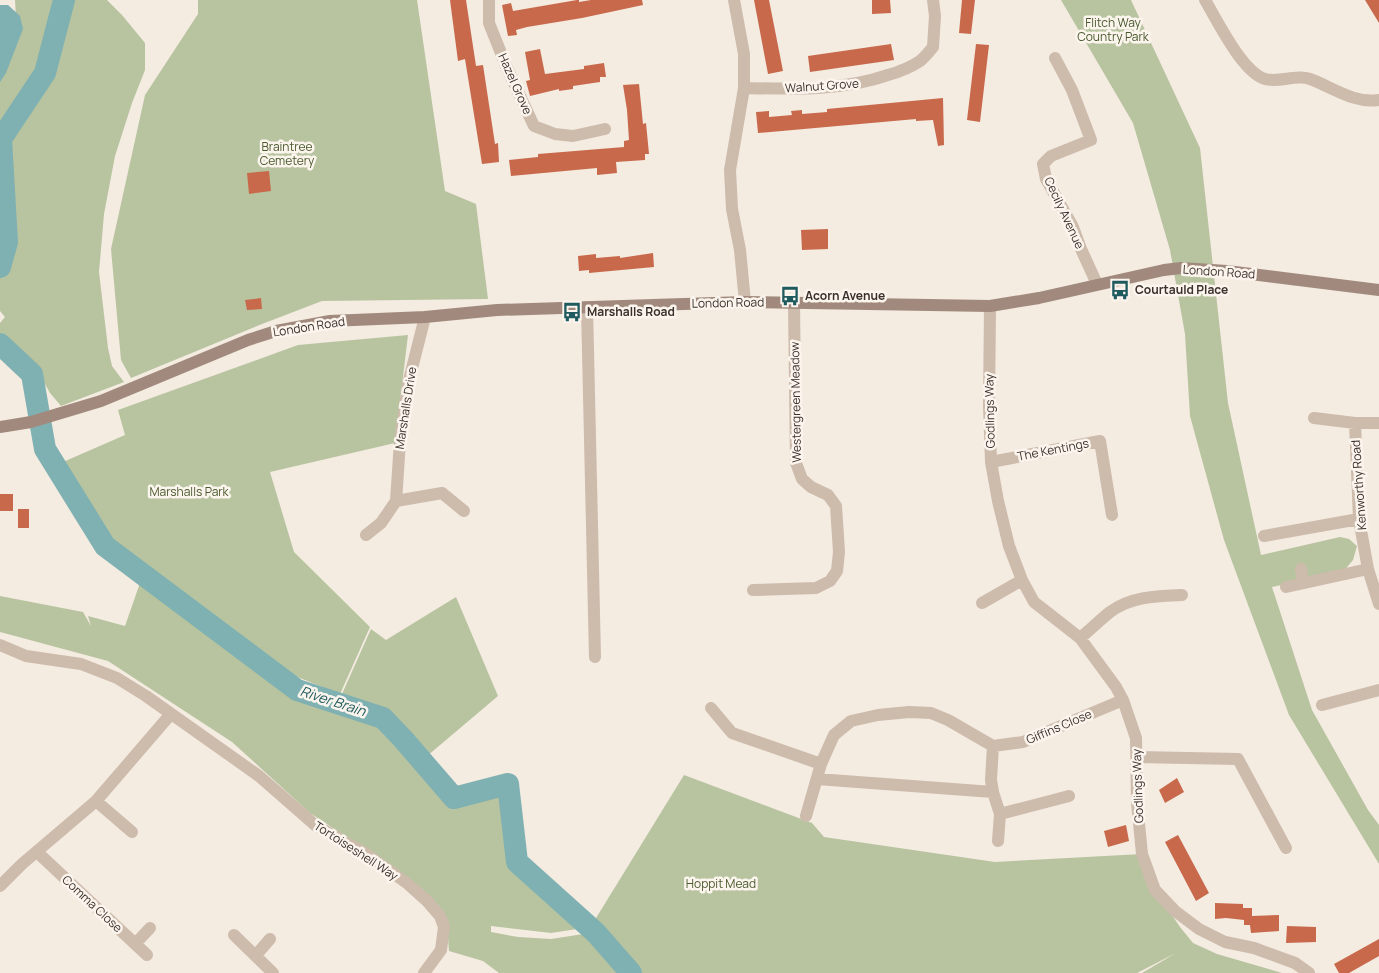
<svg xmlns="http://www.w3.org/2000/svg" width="1379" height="973" font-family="Manrope,sans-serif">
  <rect width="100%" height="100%" fill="#f4ebe1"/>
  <path fill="#b8c4a0" d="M15 0H107L122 15 145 43V70L132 103 115 156 104 214 99 272 108 348 112 366 124 382 61 406 50 393 36 368 0 335V323L5 317 0 311V69L16 18Z
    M198 0H417L445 191 476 204 488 299 322 301 262 324 131 378 121 360 111 249 145 95 198 14Z
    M1061 0H1131L1200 148 1228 403 1261 555 1340 537 1349 539 1357 546 1353 560 1343 572 1272 587 1312 710 1368 810 1379 825V864L1289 715 1224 540 1190 416 1185 334 1170 250 1133 123Z
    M408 335 395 443 270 472 294 552 370 627 340 694 295 676 113 540 63 462 125 435 118 410 298 345Z
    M140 583 295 695 338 709 342 694 371 629 386 640 456 597 498 696 420 762 454 801 504 788 515 865 584 928 551 933 491 926V932L518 937 551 939 590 933 625 973H499L483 961 449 951 447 924 368 851 310 813 232 742 108 661 0 632V596L83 612 91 626 88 616 125 626Z
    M684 775 812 823 824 837 995 862 1142 854 1155 890 1180 927 1193 943 1217 954 1282 973H1142L1176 953 1137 973H632L593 923Z"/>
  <path fill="#7fb0b2" d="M0 5H8L20 16 23 29 6 73 0 82Z"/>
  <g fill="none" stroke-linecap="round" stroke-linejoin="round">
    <path stroke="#7fb0b2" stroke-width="22" d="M0 267 7 242 1 139 45 73 64 0
      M0 344 32 374 45 449 105 546 297 690 383 718 403 739 454 798 508 784 517 862 596 933 631 973"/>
  </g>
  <path fill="#c8694b" d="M450 0H466L476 66 483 65 495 144 498 143 499 162 482 164 465 59 458 61Z
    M577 0H579V2L591 0H642L643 5 582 18 527 27 516 30 517 35 508 36 502 5 511 3 513 11Z
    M754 0H769L783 71 768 74Z
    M872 0H890L891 13 872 14Z
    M962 0H975L971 34 959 33Z
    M1365 0H1379V23Z
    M891 44 894 60 810 72 808 56Z
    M976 44 989 45 980 122 967 120Z
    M540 49 545 74 584 69V66L604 63 606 77H600V82L573 86V89L559 91V89L530 96 526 81 530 80 525 52Z
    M639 84 643 124 646 123 649 154H645V160L616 162 617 173 597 175V168L511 176 509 160 538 157V154L624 147V141L629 140 627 110 623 85Z
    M943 98 944 145 938 146 933 120 916 121V119L758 133 756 112 769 111V117L792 115 791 111 802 110V114L827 112V109Z
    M269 171 271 191 249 194 247 173Z
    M828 229V249L802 250 801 230Z
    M653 253 654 267 589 273V270L579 271 578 256 596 254V258L620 256V258Z
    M261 298 262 309 247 310 245 300Z
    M0 494H13V511H0Z
    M18 509H29V528H18Z
    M1177 778 1184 792 1165 803 1159 790Z
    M1126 825 1129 841 1108 847 1104 831Z
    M1178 835 1209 893 1196 901 1165 842Z
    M1215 903 1243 904V908H1252V916L1279 915V931L1251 933 1250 925H1244V920L1226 918 1215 919Z
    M1287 926 1316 927V942L1286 943Z
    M1379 939V956L1349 973H1339L1334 964Z"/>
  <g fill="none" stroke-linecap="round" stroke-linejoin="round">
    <path stroke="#cdbbac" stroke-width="12" d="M489 0V23L507 68 534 126 555 134 573 136 605 129
      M734 0 744 54V88L730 170 732 209 740 250 745 302
      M1205 0C1217 20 1242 72 1265 79 1279 83 1296 74 1310 79 1332 87 1354 104 1379 100
      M1055 58 1072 90 1091 140 1051 156 1043 164 1046 179 1073 227 1081 249 1097 284
      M744 88C793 89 842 91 888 75 899 72 911 67 920 61 925 57 929 52 933 47L935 16 933 0
      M990 306 989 405 991 462 998 501 1009 546 1022 580 1034 602 1080 638 1116 687 1123 700 1136 738 1137 803 1142 854 1155 890 1175 911 1199 929 1225 942 1254 948 1295 963 1309 973
      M587 307 595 657
      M1314 418 1355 423H1379
      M1355 423 1359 519 1368 569 1379 604
      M991 462 1100 441 1112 515
      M396 501 442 493 464 511
      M366 535 381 523 396 501 400 441 408 384 425 317
      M1264 536 1359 519
      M1301 569 1303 583
      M1286 587 1368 569
      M753 590 816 588 830 581 837 571 839 552 836 506 828 495 811 487 802 479 796 463 794 303
      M982 603 1022 580
      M1080 638C1090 630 1100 620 1110 612 1131 596 1158 596 1182 595
      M0 645 26 656 81 664 117 678 146 696 259 776 315 825 368 855 408 884 427 901 440 916 444 927 441 950 424 973
      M1322 705 1379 690
      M711 708 732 733 821 764
      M993 746 991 780 993 792 1000 814 998 841
      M1137 757 1238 759 1286 848
      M817 779 993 792
      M96 801 132 832
      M1000 814 1069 796
      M806 816 821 764 834 735 851 721 878 715 909 712 931 713 948 720 993 746 1023 742 1123 700
      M37 852 147 955
      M0 886 22 864 96 801 170 715
      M234 935 273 973
      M135 944 150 928
      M256 955 270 939"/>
    <path stroke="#a18a7d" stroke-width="12" d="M0 427 31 422 101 401 248 340 276 331 330 321 425 317 497 310 745 302 990 306 1039 298 1164 270 1181 268 1227 271 1379 290"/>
  </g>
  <defs>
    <symbol id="bus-bare" viewBox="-9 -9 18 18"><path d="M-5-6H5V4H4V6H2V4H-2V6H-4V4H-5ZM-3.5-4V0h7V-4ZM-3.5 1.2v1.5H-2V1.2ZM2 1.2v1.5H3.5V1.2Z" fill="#1f5a5e" stroke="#fbf5ee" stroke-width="2.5" paint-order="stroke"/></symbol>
  </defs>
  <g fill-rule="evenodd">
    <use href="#bus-bare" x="1106" y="276" width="28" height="28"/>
    <use href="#bus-bare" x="776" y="282" width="28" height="28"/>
    <use href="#bus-bare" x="558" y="298" width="28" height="28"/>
  </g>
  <g text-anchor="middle" stroke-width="5" stroke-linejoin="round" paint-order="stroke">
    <g font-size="12" fill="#4a5a2e" stroke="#fbf5ee">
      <text x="1113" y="27">Flitch Way<tspan x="1113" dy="14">Country Park</tspan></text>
      <text x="287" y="151">Braintree<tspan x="287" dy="14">Cemetery</tspan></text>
      <text x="189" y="496">Marshalls Park</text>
      <text x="721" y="888">Hoppit Mead</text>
    </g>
    <g font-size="12" fill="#3b302b" stroke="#fbf5ee">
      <text transform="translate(515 84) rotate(66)" y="4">Hazel Grove</text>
      <text transform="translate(822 86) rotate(-4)" y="4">Walnut Grove</text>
      <text transform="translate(1064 213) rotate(65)" y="4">Cecily Avenue</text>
      <text transform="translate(1219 272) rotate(4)" y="4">London Road</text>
      <text transform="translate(728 303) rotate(-1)" y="4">London Road</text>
      <text transform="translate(309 327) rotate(-9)" y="4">London Road</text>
      <text transform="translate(796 402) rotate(-91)" y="4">Westergreen Meadow</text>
      <text transform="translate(406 408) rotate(-81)" y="4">Marshalls Drive</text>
      <text transform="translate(990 411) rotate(-91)" y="4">Godlings Way</text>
      <text transform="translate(1053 450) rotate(-11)" y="4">The Kentings</text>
      <text transform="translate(1359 485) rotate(-94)" y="4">Kenworthy Road</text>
      <text transform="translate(1059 727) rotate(-23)" y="4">Giffins Close</text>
      <text transform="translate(1138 786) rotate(-92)" y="4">Godlings Way</text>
      <text transform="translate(356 851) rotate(33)" y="4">Tortoiseshell Way</text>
      <text transform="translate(92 904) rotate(43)" y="4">Comma Close</text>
    </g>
    <g font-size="12" font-weight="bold" fill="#3b302b" stroke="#fbf5ee" text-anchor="start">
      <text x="1135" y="294">Courtauld Place</text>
      <text x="805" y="300">Acorn Avenue</text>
      <text x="587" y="316">Marshalls Road</text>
    </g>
    <g font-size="14" font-style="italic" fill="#1f5a5e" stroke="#fbf5ee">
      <text transform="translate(333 701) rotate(18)" y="5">River Brain</text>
    </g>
  </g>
</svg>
